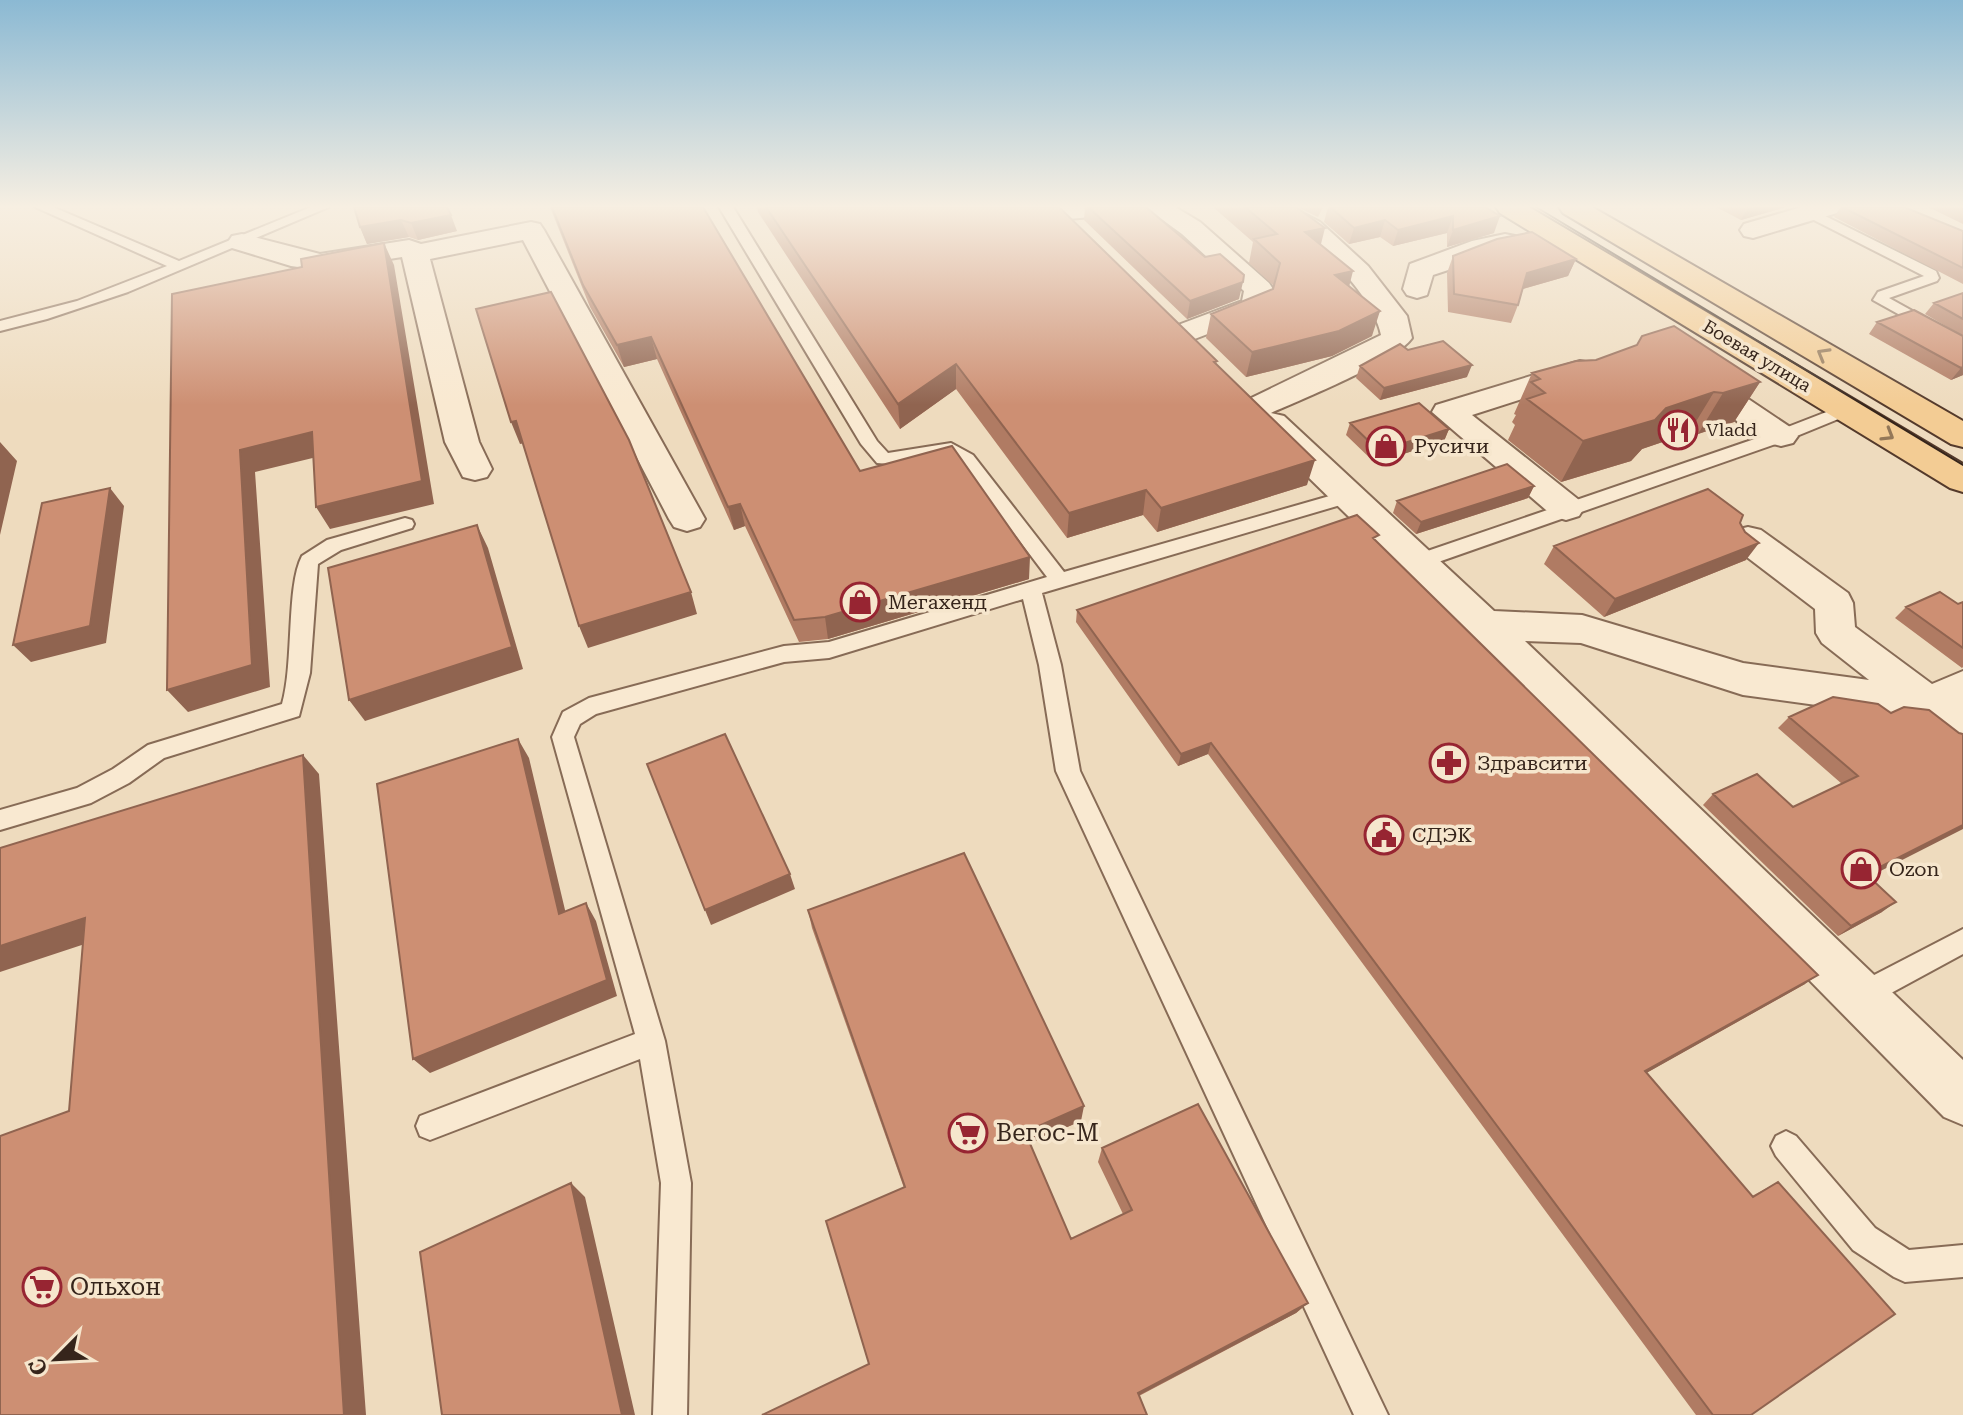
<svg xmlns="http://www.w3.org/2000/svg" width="1963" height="1415" font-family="'Roboto Serif',serif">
  <rect width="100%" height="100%" fill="#eedbbe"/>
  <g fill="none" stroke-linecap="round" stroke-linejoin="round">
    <defs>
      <path id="lane" d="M35 207H53L179 261 311 207H329L128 292 47 319 0 331V321L77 301 167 266Z
        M719 207H733L877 441 888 453 951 443 973 455 1064 572 1347 491 1356 497 1354 501 1042 593 1061 665 1080 771 1388 1415H1354L1056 771 1039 665 1023 599 829 658 784 662 596 714 580 724 574 737 665 1041 691 1183 687 1415H653L661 1183 640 1059 430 1140 420 1136 416 1126 420 1116 635 1034 552 737 563 712 589 698 784 646 829 642 1047 577 961 463 948 455 902 465 877 463 861 444Z
        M1811 209 1936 271 1939 278 1937 281 1889 298 1963 339V350L1873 300 1878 292 1924 276 1806 216V210Z
        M1847 404 1856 409 1853 413 1787 440 1424 567 1417 569 1407 562 1410 557 1775 432Z
        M405 518 412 520 414 524 412 528 341 550 318 564 310 673 299 716 164 758 129 783 91 803 0 830V810L77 788 113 769 148 745 282 704C294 663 286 586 302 556L327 540Z
        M1963 929V954L1869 1005 1860 1009 1851 1005 1847 996 1851 987Z
        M1786 1131 1796 1136 1875 1228 1909 1250 1963 1245V1277L1905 1282 1894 1277 1853 1250 1776 1156 1771 1146 1776 1136Z"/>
      <path id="street" d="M1048 207H1127L1123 213 1114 215 1057 220 1048 218 1044 212Z
        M1145 207H1175L1200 222 1269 283 1273 289 1265 312 1192 340 1181 343 1170 340 1166 334 1170 328 1242 301 1244 291 1182 234Z
        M1259 207H1291L1320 222 1368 266 1407 316 1412 338C1395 362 1302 399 1271 413L1284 416 1494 611 1582 615 1743 663 1869 680 1822 643 1816 633 1815 609 1735 548 1730 539 1735 530 1748 527 1761 530 1848 593 1853 603 1855 627 1932 684 1963 671V747L1948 742 1918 719 1743 695 1581 643 1525 641 1963 1060V1125L1944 1117 1470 635 1260 430 1256 423 1260 417 1245 415 1240 408 1245 401 1381 335C1374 300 1330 254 1301 233 1290 225 1275 219 1263 213Z
        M1802 207H1841L1837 213 1753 238 1744 236 1740 230 1744 224Z
        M531 222 540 224 544 230 705 519 700 527 687 531 674 527 669 519 523 240 430 259 479 442 492 469 487 477 475 480 463 477 445 442 402 257 320 270 291 266 232 248 228 242 232 236 242 234 320 254 409 240 421 244Z
        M1505 234 1515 236 1519 242 1515 248 1433 275 1427 295 1417 298 1407 295 1403 289 1410 264 1472 241Z
        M1580 361 1591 363 1596 370 1591 377 1472 415 1579 500 1584 508 1579 516 1566 520 1553 516 1432 412 1436 405Z
        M1694 368 1705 370 1793 429 1798 436 1793 443 1781 446 1769 443 1683 384 1678 377 1683 370Z"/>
      <path id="primary" d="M1496 207H1529L1963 464V492L1950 488 1500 213Z
        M1559 207H1592L1963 421V447L1951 444 1563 213Z"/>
    </defs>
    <use href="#lane" stroke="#876b56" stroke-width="4"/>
    <use href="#street" stroke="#876b56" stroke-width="4"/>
    <use href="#primary" stroke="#543a2b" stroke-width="4"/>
    <use href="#lane" fill="#f9e9d1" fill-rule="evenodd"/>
    <use href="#street" fill="#f9e9d1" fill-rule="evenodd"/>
    <use href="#primary" fill="#f3cc94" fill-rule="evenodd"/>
    <path stroke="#36251b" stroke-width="2" d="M1536 207 1963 465"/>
  </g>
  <path fill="#b07b63" d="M354 207 457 231 418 240 409 237 367 244 360 227Z
    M550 207H703L860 471 1029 579 828 639 799 642 745 526 734 530 657 359 624 367 590 307Z
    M757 207H1059L1217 361 1216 364 1307 485 1157 532 1143 515 1067 538 956 389 900 429 758 212Z
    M1085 207H1146L1239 299 1187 319 1084 220Z
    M1213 207H1296L1349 286 1372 336 1332 356 1246 377 1206 338 1211 314 1273 289 1274 286 1249 263 1253 242Z
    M1297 207H1323L1318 217Z
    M1328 207H1485L1494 233 1447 247V233L1393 246 1380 237 1349 244 1324 222Z
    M1716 207H1786L1741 220Z
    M1841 207H1904L1963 231V284L1834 217Z
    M1928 207H1963V224Z
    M1453 256 1576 259 1568 276 1523 289 1518 305 1511 323 1448 312 1447 273Z
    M1963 293V336L1925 314 1934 303Z
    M1877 322 1963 336V375L1951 380 1869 334Z
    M1408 350 1467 377 1380 400 1356 378 1360 366Z
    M1532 373 1760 382 1734 422 1698 434 1689 433 1642 449 1631 461 1561 482 1508 440 1515 425 1512 422 1516 415 1514 414Z
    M1350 423 1449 429 1444 441 1375 463 1346 435Z
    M1534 486 1528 498 1416 534 1393 513 1397 501Z
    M1740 523 1746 560 1604 617 1544 564 1554 546Z
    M1377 542 1805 984 1646 1073 1752 1196 1778 1182 1751 1415H1696L1208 754 1178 766 1076 622 1077 610Z
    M1963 602V667L1962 668 1895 618 1906 607 1958 604Z
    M1878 704 1868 877 1882 912 1838 936 1703 805 1713 794 1793 807 1842 784 1778 728 1789 717Z
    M808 910 1081 1121 1030 1143 1071 1239 1123 1214 1098 1162 1102 1148 1308 1303 1296 1313 1139 1396 869 1364 904 1188 812 928Z"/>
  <path fill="#906450" d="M1755 207H1786L1741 220 1747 209Z
    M451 215 457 231 418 240 411 223Z
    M1453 216 1447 233 1393 246 1398 230Z
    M1500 216 1494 233 1447 247 1453 230Z
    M401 220 409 237 367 244 360 227Z
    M1385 220 1380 237 1349 244 1354 228Z
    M1325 228 1319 252 1305 232Z
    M384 243 394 265 434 504 330 529 316 507Z
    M1576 259 1568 276 1519 290 1527 273Z
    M1353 271 1347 295 1335 275Z
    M1243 282 1239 299 1187 319 1190 301Z
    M1380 311 1372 336 1332 356 1246 377 1252 352Z
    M651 337 657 359 624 367 617 345Z
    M956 364V389L900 429 898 404Z
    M1472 365 1467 377 1380 400 1384 388Z
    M1963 367V375L1951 380 1961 368Z
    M1760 382 1734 422 1698 434 1723 393Z
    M1714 392 1689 433 1642 449 1631 461 1561 482 1583 441 1666 408Z
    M516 421 525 443 520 444 511 422Z
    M1449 429 1444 441 1375 463 1379 451Z
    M312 432 325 455 255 472 270 687 188 712 167 690 240 450Z
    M0 442 17 461 0 535Z
    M1315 460 1307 485 1157 532 1161 508Z
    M1534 486 1528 498 1416 534 1421 522Z
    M110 488 124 506 106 643 31 662 13 645Z
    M1146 490 1143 515 1067 538 1069 513Z
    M740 504 745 526 734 530 728 507Z
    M477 525 488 548 523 669 365 721 349 700Z
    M1759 543 1746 560 1604 617 1615 599Z
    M1030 557 1029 579 828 639 825 617Z
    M691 592 697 614 588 648 579 626Z
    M518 739 529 758 570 931 559 914Z
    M1211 743 1208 754 1178 766 1181 754Z
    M303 755 319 774 366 1415H344Z
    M1963 825V829L1853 885 1866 874Z
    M790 874 795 889 711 925 705 910Z
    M1896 902 1882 912 1838 936 1851 926Z
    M586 903 596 921 617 996 430 1073 413 1059Z
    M85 918 109 936 0 972V946Z
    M1818 975 1805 984 1634 1080 1645 1071Z
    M1084 1106 1081 1121 1024 1146 1025 1132Z
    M571 1183 585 1197 635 1415H622Z
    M1308 1303 1296 1313 1132 1399 1138 1393Z"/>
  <path fill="#cd8f73" stroke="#906450" stroke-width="2" d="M354 207H447L451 215 411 223 401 220 360 227Z
    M552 207H703L860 471 952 446 1030 557 825 617 794 620 740 504 728 507 651 337 617 345 583 285Z
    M766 207H1059L1217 361 1214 362 1315 460 1161 508 1146 490 1069 513 956 364 898 404Z
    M1088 207H1146L1205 257 1220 254 1244 275 1243 282 1190 301Z
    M1245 207H1296L1325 228 1305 232 1353 271 1335 275 1380 311 1339 331 1252 352 1211 314 1273 289 1280 263 1254 239 1277 234Z
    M1330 207H1485L1500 216 1453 230V216L1398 230 1385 220 1354 228Z
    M1842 207H1904L1963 231V268Z
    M1532 232 1576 259 1527 273 1518 305 1454 294 1453 256 1497 239Z
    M384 243 422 481 316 507 312 432 240 450 252 665 167 690 172 294 302 267 301 259Z
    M551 292 629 440 691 592 579 626 516 421 511 422 476 309Z
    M1963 293V319L1934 303Z
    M1914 310 1963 336V367L1961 368 1877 322Z
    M1674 326 1760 382 1723 393 1714 392 1666 408 1655 420 1583 441 1527 399 1545 393 1531 382 1540 379 1532 373 1576 361 1596 360 1637 345 1642 336Z
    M1443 341 1472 365 1384 388 1360 366 1400 344 1408 350Z
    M1419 403 1449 429 1379 451 1350 423Z
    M1507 464 1534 486 1421 522 1397 501Z
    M110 488 90 626 13 645 42 503Z
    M1708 489 1743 515 1740 523 1745 532 1759 543 1615 599 1554 546Z
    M1357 515 1379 535 1373 538 1818 975 1645 1071 1753 1197 1778 1182 1895 1314 1751 1415H1713L1211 743 1181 754 1077 610Z
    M477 525 512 647 349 700 328 568Z
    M1940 592 1958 604 1963 602V648L1906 607Z
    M1833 697 1878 704 1891 713 1904 707 1929 710 1959 733 1963 734V825L1866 874 1896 902 1851 926 1713 794 1757 774 1793 807 1858 776 1789 717Z
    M725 734 790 874 705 910 647 764Z
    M518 739 559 914 586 903 607 980 413 1059 377 784Z
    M303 755 344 1415H0V1136L69 1111 85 918 0 946V848Z
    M964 853 1084 1106 1025 1132 1071 1239 1132 1210 1102 1148 1198 1104 1308 1303 1138 1393 1147 1415H762L869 1364 826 1221 905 1187 808 910Z
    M571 1183 622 1415H442L420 1252Z"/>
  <defs><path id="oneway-chevron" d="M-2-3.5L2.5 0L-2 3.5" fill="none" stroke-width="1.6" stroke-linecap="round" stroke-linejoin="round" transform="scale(2)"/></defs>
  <g stroke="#947858">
    <use href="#oneway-chevron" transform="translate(1823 354) rotate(-150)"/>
    <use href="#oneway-chevron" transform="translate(1888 435) rotate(31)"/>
  </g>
  <linearGradient id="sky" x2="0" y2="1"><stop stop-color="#8bb9d3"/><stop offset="0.51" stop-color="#f7efe2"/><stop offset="1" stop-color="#f7efe2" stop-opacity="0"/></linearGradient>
  <rect width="1963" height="405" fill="url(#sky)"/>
  <defs>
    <symbol id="restaurant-ring" viewBox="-11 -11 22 22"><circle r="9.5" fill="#f6e6cd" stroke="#972532" stroke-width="1.5"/><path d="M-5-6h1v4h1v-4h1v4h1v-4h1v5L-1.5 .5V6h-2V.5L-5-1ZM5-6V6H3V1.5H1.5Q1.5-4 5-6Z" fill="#972532"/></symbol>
    <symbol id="shop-ring" viewBox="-11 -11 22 22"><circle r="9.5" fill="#f6e6cd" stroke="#972532" stroke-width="1.5"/><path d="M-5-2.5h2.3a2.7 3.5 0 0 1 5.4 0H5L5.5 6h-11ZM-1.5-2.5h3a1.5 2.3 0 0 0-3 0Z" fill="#972532"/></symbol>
    <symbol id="pharmacy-ring" viewBox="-11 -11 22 22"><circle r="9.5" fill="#f6e6cd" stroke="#972532" stroke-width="1.5"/><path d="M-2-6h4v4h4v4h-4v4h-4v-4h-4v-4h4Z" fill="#972532"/></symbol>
    <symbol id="civic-ring" viewBox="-11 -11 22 22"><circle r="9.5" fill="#f6e6cd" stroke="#972532" stroke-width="1.5"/><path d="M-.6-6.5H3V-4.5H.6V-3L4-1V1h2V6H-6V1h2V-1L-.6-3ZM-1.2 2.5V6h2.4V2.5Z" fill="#972532"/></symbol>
    <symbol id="supermarket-ring" viewBox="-11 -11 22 22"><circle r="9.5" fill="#f6e6cd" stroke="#972532" stroke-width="1.5"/><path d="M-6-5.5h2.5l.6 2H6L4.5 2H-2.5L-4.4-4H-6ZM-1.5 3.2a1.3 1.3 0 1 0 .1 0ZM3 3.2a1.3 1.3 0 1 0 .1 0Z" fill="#972532"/></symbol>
  </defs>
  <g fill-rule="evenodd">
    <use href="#restaurant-ring" x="1656" y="408" width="44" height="44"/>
    <use href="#shop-ring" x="1364" y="424" width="44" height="44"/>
    <use href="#shop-ring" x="838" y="580" width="44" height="44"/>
    <use href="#pharmacy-ring" x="1427" y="741" width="44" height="44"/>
    <use href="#civic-ring" x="1362" y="813" width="44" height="44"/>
    <use href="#shop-ring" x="1839" y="847" width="44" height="44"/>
    <use href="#supermarket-ring" x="946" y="1111" width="44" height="44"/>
    <use href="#supermarket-ring" x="20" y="1265" width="44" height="44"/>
  </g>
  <g text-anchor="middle" stroke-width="7" stroke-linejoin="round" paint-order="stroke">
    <g font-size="18" fill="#36251b" stroke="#f6e6cd">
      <text transform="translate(1757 356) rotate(31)" y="6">Боевая улица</text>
    </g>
    <g font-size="18" fill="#36251b" stroke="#f6e6cd" text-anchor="start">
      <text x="1706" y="436">Vladd</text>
    </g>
    <g font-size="20" fill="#36251b" stroke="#f6e6cd" text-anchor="start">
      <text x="1414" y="453">Русичи</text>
      <text x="888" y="609">Мегахенд</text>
      <text x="1477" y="770">Здравсити</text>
      <text x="1412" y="842">СДЭК</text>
      <text x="1889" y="876">Ozon</text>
    </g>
    <g font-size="24" fill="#36251b" stroke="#f6e6cd" text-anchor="start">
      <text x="996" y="1141">Вегос-М</text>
      <text x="70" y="1295">Ольхон</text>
    </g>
  </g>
  <g transform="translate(56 1359) rotate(246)" stroke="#f6e6cd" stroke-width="6" paint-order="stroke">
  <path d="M0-6L14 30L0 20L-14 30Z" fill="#36251b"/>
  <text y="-12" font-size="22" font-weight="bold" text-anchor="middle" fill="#36251b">С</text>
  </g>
</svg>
